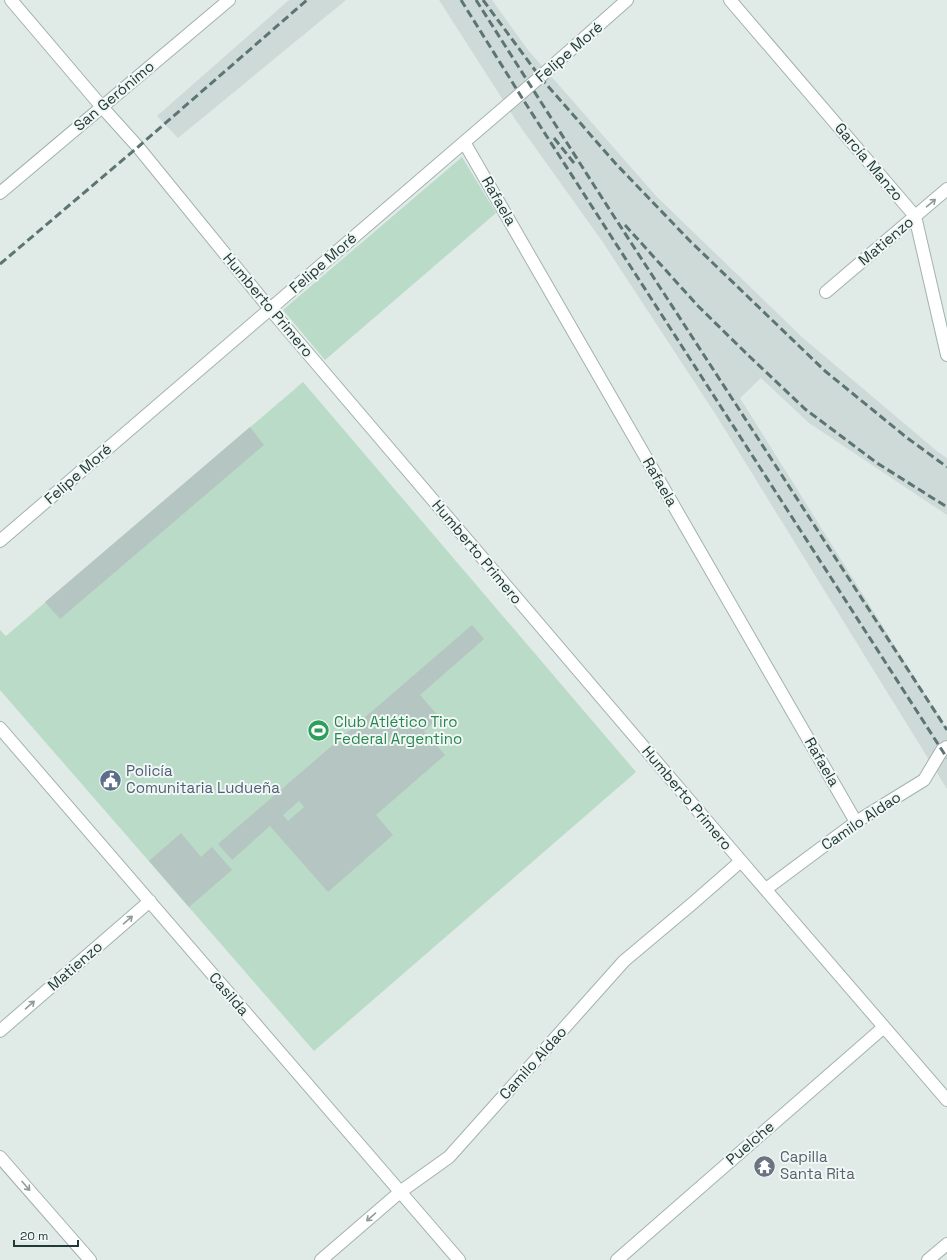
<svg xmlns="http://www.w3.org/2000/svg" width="947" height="1260" font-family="'Space Grotesk',sans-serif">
  <rect width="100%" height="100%" fill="#e0eae7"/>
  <path fill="#cedad7" d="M289 0H346L178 138 157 116Z
    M439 0H492L528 50 657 197 803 338 938 452 947 458V515L809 423 761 378 740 398 947 729V789L716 415 602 241 517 122Z"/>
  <path fill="#b9dbc8" d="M462 157 496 213 325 360 283 310Z
    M303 382 636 772 314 1051 0 690V630L6 636Z"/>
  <path fill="#b5c5c1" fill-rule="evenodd" d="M250 427 264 445 60 619 45 602Z
    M472 625 484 639 420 695 439 717 424 731 445 755 376 815 393 835 328 892 270 826 232 860 218 844ZM299 801 304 807 288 821 283 815Z
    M181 833 201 857 212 847 232 870 189 907 149 861Z"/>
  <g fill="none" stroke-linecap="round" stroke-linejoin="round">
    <defs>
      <path id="minor" d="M11 0 102 107 138 147 270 309 741 861 947 1100
        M730 0 915 216 947 355
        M464 142 856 822
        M0 193 229 0
        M826 292 947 189
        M0 541 540 77 627 0
        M0 728 459 1260
        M766 889 856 822 924 780 942 750 947 747
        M0 1031 150 901
        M0 1157 90 1260
        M321 1260 400 1192 449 1157 624 961 693 903 741 861
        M617 1260 884 1027
        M928 1260 947 1244"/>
    </defs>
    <use href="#minor" stroke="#a3b2af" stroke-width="14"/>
    <use href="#minor" stroke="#fff" stroke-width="12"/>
    <path stroke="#5c7573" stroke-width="3" stroke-dasharray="8 4" stroke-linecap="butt" d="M461 0 524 101 947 758
      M476 0 604 201 947 730
      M483 0 540 77 616 164 690 241 825 371 906 437 947 467
      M554 138 574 163
      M625 225 698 306 749 356 805 409 877 463 947 507
      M0 264 138 147 307 0"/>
  </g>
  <defs><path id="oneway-shaft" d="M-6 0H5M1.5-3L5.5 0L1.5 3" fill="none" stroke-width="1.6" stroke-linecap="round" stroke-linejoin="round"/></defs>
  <g stroke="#909c9b">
    <use href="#oneway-shaft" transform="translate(931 203) rotate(-40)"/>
    <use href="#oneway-shaft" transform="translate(128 920) rotate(-41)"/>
    <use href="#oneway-shaft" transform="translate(30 1005) rotate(-41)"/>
    <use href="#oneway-shaft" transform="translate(26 1186) rotate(49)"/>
    <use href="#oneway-shaft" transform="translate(371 1217) rotate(139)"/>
  </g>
  <defs>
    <symbol id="stadium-disc" viewBox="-11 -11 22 22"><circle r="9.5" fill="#2e9e5b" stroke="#f0f7f5"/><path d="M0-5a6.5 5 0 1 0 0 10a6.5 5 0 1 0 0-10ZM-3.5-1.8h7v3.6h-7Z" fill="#fff"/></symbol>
    <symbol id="civic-disc" viewBox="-11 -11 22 22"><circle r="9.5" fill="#5c6f8a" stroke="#f0f7f5"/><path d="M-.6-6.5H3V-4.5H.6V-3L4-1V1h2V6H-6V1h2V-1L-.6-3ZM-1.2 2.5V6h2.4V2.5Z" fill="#fff"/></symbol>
    <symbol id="temple-disc" viewBox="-11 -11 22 22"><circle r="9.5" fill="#6b7280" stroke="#f0f7f5"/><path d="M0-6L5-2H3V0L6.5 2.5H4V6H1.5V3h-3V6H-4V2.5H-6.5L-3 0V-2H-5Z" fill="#fff"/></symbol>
  </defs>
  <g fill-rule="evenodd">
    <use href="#stadium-disc" x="306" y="718" width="25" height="25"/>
    <use href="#civic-disc" x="98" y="768" width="25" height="25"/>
    <use href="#temple-disc" x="752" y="1154" width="25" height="25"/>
  </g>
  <g text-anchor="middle" stroke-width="4" stroke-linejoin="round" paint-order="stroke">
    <g font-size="15" fill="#213a37" stroke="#f0f7f5">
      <text transform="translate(569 52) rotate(-41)" y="5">Felipe Moré</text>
      <text transform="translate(114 96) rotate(-40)" y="5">San Gerónimo</text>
      <text transform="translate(869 162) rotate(50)" y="5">García Manzo</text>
      <text transform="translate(499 201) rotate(60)" y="5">Rafaela</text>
      <text transform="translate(886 241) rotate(-40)" y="5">Matienzo</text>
      <text transform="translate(323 263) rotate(-41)" y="5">Felipe Moré</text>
      <text transform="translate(268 305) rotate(50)" y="5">Humberto Primero</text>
      <text transform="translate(78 474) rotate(-41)" y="5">Felipe Moré</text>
      <text transform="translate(660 482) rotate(60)" y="5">Rafaela</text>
      <text transform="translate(477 552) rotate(50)" y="5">Humberto Primero</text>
      <text transform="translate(822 762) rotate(60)" y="5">Rafaela</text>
      <text transform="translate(687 798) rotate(50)" y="5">Humberto Primero</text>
      <text transform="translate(861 821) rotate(-34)" y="5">Camilo Aldao</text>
      <text transform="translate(75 966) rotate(-41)" y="5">Matienzo</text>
      <text transform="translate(229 994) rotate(49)" y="5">Casilda</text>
      <text transform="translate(533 1063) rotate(-48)" y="5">Camilo Aldao</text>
      <text transform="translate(750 1143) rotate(-41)" y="5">Puelche</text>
    </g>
    <g font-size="15" fill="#27864d" stroke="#f0f7f5" text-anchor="start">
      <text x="334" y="727">Club Atlético Tiro<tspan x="334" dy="17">Federal Argentino</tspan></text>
    </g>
    <g font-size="15" fill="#4e5e75" stroke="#f0f7f5" text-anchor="start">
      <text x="126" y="776">Policía<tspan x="126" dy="17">Comunitaria Ludueña</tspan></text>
    </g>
    <g font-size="15" fill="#5b616d" stroke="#f0f7f5" text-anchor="start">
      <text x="780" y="1162">Capilla<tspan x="780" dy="17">Santa Rita</tspan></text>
    </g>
  </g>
  <path d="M14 1240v6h64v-6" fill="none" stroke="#213a37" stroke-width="2"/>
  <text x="20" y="1240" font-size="12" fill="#213a37" stroke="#f0f7f5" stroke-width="3" paint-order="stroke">20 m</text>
</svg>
